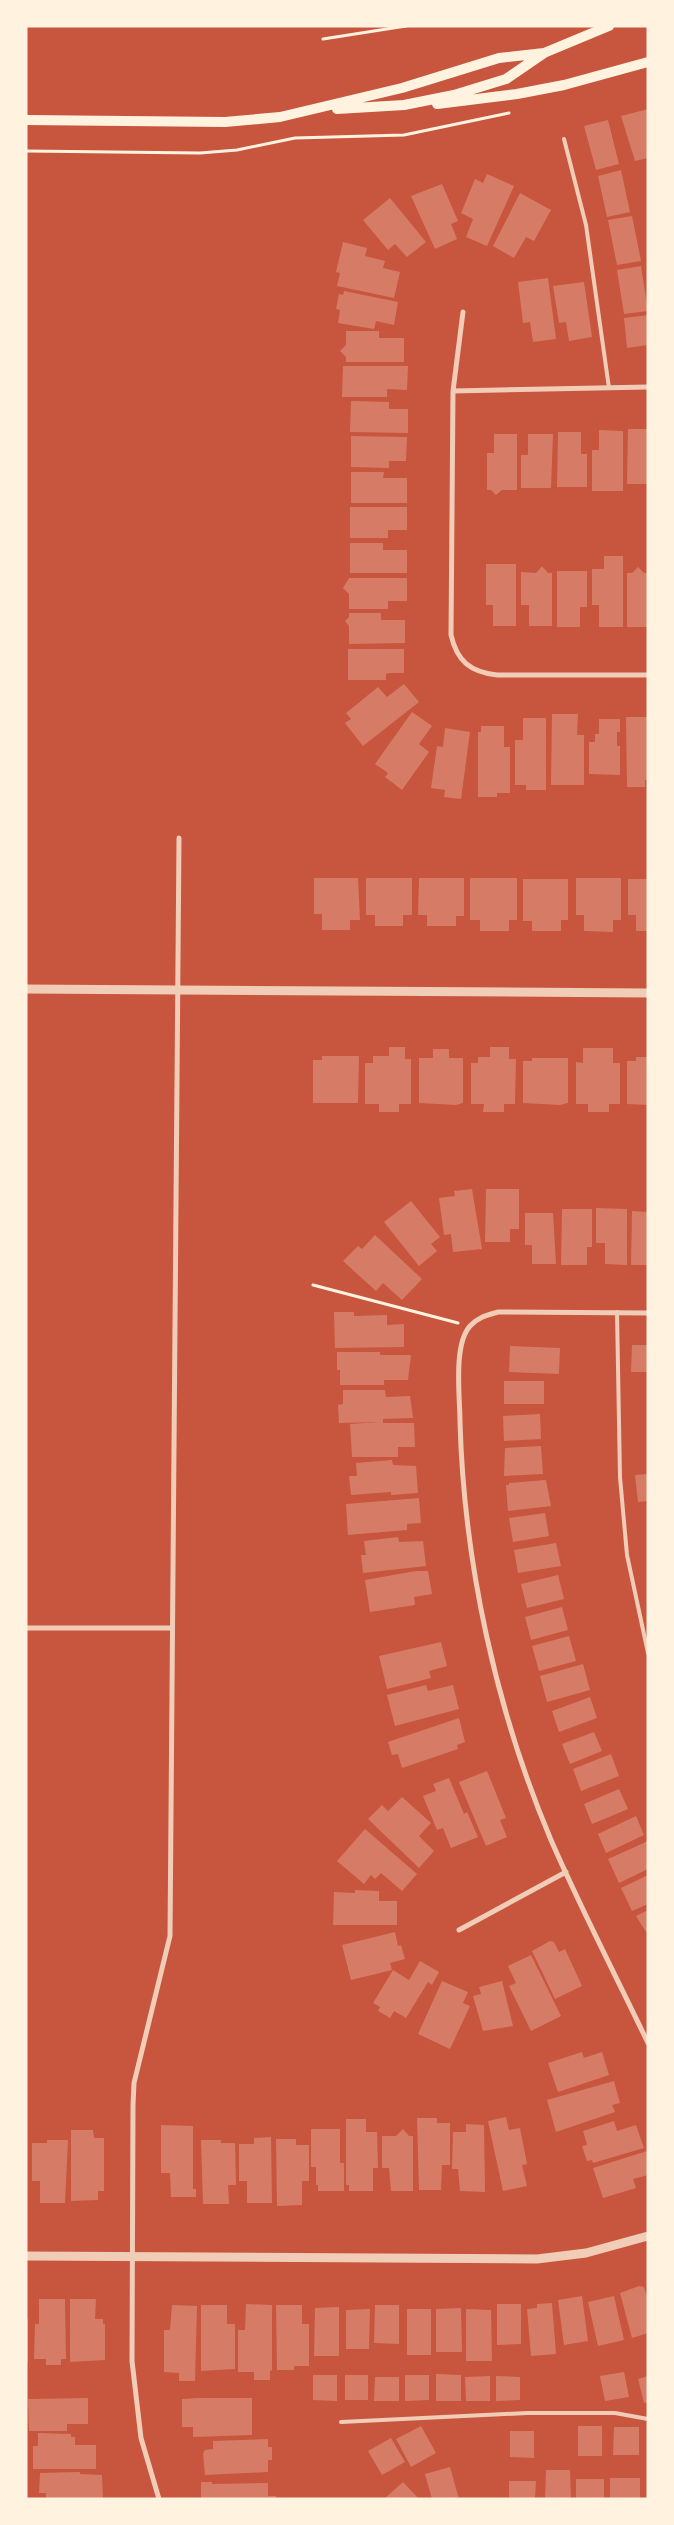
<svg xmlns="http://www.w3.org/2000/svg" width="674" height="2525" font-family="Poppins,sans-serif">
  <rect width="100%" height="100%" fill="#c8553d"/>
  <path fill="#d67c66" d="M648 109V158L635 161 621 116Z
    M608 120 619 164 596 170 584 126Z
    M621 170 630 212 607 217 598 176Z
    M487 174 514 186 487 246 466 237 473 219 461 213 475 179 483 183Z
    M442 184 458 221 451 224 457 239 435 249 411 196Z
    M520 193 551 210 534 241 526 237 514 258 493 246Z
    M390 198 426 242 407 257 395 244 388 250 363 220Z
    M632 216 641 261 617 265 608 220Z
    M343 242 367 248 365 256 385 261 383 268 400 272 394 298 337 286 340 273 336 272Z
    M641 266 648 311 624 314 617 270Z
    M548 278 556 339 533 342 530 322 523 323 518 282Z
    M584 282 592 337 569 341 566 322 559 323 553 286Z
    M344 291 398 302 394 325 376 321 374 329 338 323 340 310 336 309 339 294 343 295Z
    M648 315V345L627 348 624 318Z
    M346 331H379V338H404V362H346V357L340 351 346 345Z
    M343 366H408L407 390 387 389V397H342Z
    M351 401 389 402V409H408V433L350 432Z
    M628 429H648V484H627Z
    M599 430 623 431V491H592V450H599Z
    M558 432H581V454H587V487H557Z
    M494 434H517V490H502L496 495 491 490H487V453H494Z
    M528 434H553L551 488H521V455H528Z
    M351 436 407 437 406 461H389V468L351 467Z
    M351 472H384L383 478H407V503H351Z
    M350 507H407V530H388V538H350Z
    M350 543H383V550H407V573H350Z
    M604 556H623V627H599V605H592V569H604Z
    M486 564H516V626H493V605H486Z
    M542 566 548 573H552V626H529V605H521V572L536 573Z
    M638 567 644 573H648V627H627V573H632Z
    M557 571H587V607H580V627H557Z
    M349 578H407V601H388V609H349V594L343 588Z
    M349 613H381V620H405V643L349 644V626L345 621 349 617Z
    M348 649H404V673H389L386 674V680H348Z
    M404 684 419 702 363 746 345 723 351 719 346 713 378 687 387 697Z
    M412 712 432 726 419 744 429 752 402 790 385 777 388 773 375 764Z
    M552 714H578L577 735H584V785H551Z
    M626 717H648V780H645V787H627Z
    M523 718H546V790H526V785H515V740H523Z
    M599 719H620V732H617V746H620V775L589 774V742H595V734H599Z
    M481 726H504V747H510V793H497V797H478V732H481Z
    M445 728 470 732 461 799 444 797 445 790 431 788 437 746 443 747Z
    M314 878H358L360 920H350V930H322V914H314Z
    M366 878H412V915H403V926H375V915H366Z
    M419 878H464V916H456V926H427V915H418Z
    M470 878H517V920H509V931H480V920H470Z
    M576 878H621V920H613V932L584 931V915H576Z
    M523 879H568V920H561V931H532V921H523Z
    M628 879H648V931H636V915H628Z
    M389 1047H405V1059H411V1104H399V1112H379V1104H365V1063H373V1056H389Z
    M490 1047H509V1059H516L515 1104H504V1112H483L484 1104H471V1063H478V1057H490Z
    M583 1048H613V1063H620V1104H609V1112H588V1104H576V1062L583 1063Z
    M433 1049H449V1058H463V1103L456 1105 419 1103V1058H433Z
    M322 1056H359L358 1103H313V1060H322Z
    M636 1057H648V1105L627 1104V1061H636Z
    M532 1058H568V1103L560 1105 523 1103V1061H532Z
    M472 1189 482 1249 453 1252 451 1234 444 1235 439 1198 455 1196 454 1191Z
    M486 1189H519V1229H510V1242H485Z
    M411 1201 440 1237 431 1244 437 1251 419 1266 384 1222Z
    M596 1208 627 1209V1265L605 1264V1243H596Z
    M562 1209H592V1247H587V1265H561Z
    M632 1211 648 1212V1265H631Z
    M525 1213H553L556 1264H532V1245H525Z
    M375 1235 422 1279 402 1300 383 1283 376 1291 343 1261 358 1246 362 1249Z
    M334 1312H354V1316L387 1315V1325L404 1324V1347L335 1348Z
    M632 1345H648V1372H631Z
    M510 1346 560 1348 559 1374 509 1372Z
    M337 1352H380V1355H411L408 1380H384V1385H340V1370H337Z
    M504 1381H544V1404H504Z
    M343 1390H385L386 1397 410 1396 413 1418 383 1419V1423H414L415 1447H398V1457H352L350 1424 380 1422 339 1423 338 1405 343 1404Z
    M540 1414 541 1439 504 1441 503 1416Z
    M541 1446 543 1474 504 1476 505 1448Z
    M392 1460 393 1465 416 1466 418 1493 391 1495V1492L351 1495 349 1476H357L356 1463Z
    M648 1474V1501L638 1502 635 1475Z
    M546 1480 551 1506 508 1511 506 1485H509V1483Z
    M419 1498 421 1523 407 1524V1530L348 1535 346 1504Z
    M545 1513 549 1536 513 1542 509 1518Z
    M398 1537 399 1542 423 1541 426 1566 363 1573 361 1555H366L364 1541Z
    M556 1543 561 1566 518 1573 514 1550Z
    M416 1571H428L432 1594 414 1597 415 1605 370 1612 365 1580Z
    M558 1575 564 1599 527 1608 521 1584Z
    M562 1607 568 1630 531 1640 525 1617Z
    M569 1636 576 1661 539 1671 532 1646Z
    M441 1642 447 1666 429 1671 431 1678 387 1689 379 1656Z
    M583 1664 590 1690 547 1702 540 1676Z
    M426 1685 428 1691 453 1685 459 1709 395 1726 387 1695Z
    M590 1697 597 1718 559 1732 552 1711Z
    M459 1718 465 1742 457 1745 458 1749 402 1768 398 1754 392 1755 388 1742Z
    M594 1732 602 1751 570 1764 562 1744Z
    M611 1754 619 1776 581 1791 573 1769Z
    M487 1771 506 1818 500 1820 507 1837 486 1846 459 1782Z
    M449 1778 464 1814 467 1812 478 1837 451 1848 443 1828 437 1830 423 1796 436 1791 433 1784Z
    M619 1789 628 1809 592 1824 584 1804Z
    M402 1797 431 1823 419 1836 434 1851 419 1868 368 1819 382 1805 388 1811Z
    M636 1816 644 1835 606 1853 598 1834Z
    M365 1829 417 1874 402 1891 381 1873 375 1879 371 1875 364 1884 337 1861Z
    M648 1841V1869L619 1883 608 1859Z
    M648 1875V1904L632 1911 621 1888Z
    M355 1890 379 1891V1901H397V1925H333L334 1892 355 1893Z
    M648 1910V1935L636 1916Z
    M395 1932 398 1946 401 1945 405 1959 390 1963 392 1970 351 1980 342 1945Z
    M550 1941 554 1942 559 1952 565 1949 582 1986 555 1999 532 1951Z
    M531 1955 561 2016 531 2031 509 1986 516 1983 508 1966Z
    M420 1961 439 1972 432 1985 428 1982 406 2018 394 2011 390 2018 378 2011 380 2007 373 2003 393 1970 409 1980Z
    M442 1981 468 1992 463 2003 470 2006 450 2049 418 2034Z
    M502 1981 513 2026 483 2031 473 1996 481 1994 479 1987Z
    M582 2052 584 2058 602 2052 609 2075 558 2092 548 2063Z
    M614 2081 620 2103 612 2105 615 2112 556 2132 547 2100Z
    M506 2117 509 2130 520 2128 527 2164 522 2165 527 2186 503 2191 488 2121Z
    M417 2118H437V2123H450V2165H442L441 2190H419Z
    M346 2119H366V2132H377L378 2168H373V2191H349V2185H346Z
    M614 2121 617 2131 636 2125 644 2148 593 2163 592 2160 587 2161 582 2146 587 2145 583 2131Z
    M466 2124 484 2125 485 2192 460 2191 458 2169H452L453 2132H466Z
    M161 2125 193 2126V2189H196V2197H171L170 2173H161Z
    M311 2129H340V2163H344V2191H318V2185H316V2167H311Z
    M403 2129 409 2136H413V2191H391L389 2168H382V2136H396Z
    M71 2130H93L94 2138H104V2191H98V2200L71 2201Z
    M271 2137 272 2203H247V2181H239V2144H254V2138Z
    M276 2139H296V2145H309V2181H302V2205L277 2206Z
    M47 2140H68L65 2203H40V2181H32V2143H47Z
    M201 2140H221V2143H235L236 2185H228L229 2204H203Z
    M647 2151 648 2175 633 2179 636 2188 603 2198 593 2168Z
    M639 2286 644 2287 648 2300V2333L632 2338 620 2293Z
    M582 2296 588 2341 564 2345 558 2300Z
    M614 2296 624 2340 598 2346 588 2302Z
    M39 2299H65L66 2359H61V2365H46V2359H34L35 2324H39Z
    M70 2299H96L95 2319H103V2324H105V2360L70 2362Z
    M552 2303 556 2354 531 2356 527 2309 537 2308V2304Z
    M246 2304 272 2305V2370L270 2371V2380H254V2372H238V2330H245Z
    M497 2304H521V2344L497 2345Z
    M172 2305 197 2306 195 2381H179V2373L164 2372V2330H170Z
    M201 2305H227V2324H235V2369L201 2371Z
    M276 2305H302V2324H309V2366H294V2370H277Z
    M375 2305H399V2344L374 2343Z
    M339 2307V2356H314L315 2308Z
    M461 2308 462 2352H436V2309Z
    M370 2309 369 2349H346V2310Z
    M407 2309H431V2355H407Z
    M466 2309 491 2310 492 2361H466Z
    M26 2319H28V2363H26Z
    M624 2372 629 2397 605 2401 600 2376Z
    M436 2374 461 2375V2401H436Z
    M313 2375H337V2401L313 2400Z
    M345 2375H368V2400H345Z
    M405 2375H429V2400L405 2401Z
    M490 2376V2401H466L465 2377Z
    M496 2376 520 2377V2400L496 2401Z
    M648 2376V2402L644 2403 638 2379Z
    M375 2377H399V2401H374Z
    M88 2398V2424H67V2431H29L28 2399Z
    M197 2398H252V2435L193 2437V2427H182V2399Z
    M421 2426 436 2453 411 2467 396 2439Z
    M578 2426H602V2456H578Z
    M614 2427H639V2455H613Z
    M510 2431H534V2458L510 2457Z
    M38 2433 71 2434V2437H75V2445H96V2469H33V2446H38Z
    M391 2438 405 2462 382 2475 368 2451Z
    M268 2439V2447H272V2460H268V2472L205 2475 203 2454 205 2450 213 2449V2441Z
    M450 2467 459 2499H432L425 2474Z
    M546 2470H570L571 2499H545Z
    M80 2472V2474L102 2475 103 2499H46V2493H39L40 2473Z
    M610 2478H640V2499H610Z
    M576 2479H604V2499H576Z
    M509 2481H536L535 2499H509Z
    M201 2482H212V2484L268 2483V2496H276V2499H201Z
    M403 2482 419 2499H384Z"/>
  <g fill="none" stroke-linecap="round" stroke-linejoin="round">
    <path stroke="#fff3e0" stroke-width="3" d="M323 39 406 26
      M26 151 200 153 237 150 295 138 404 135 509 113
      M313 1285 458 1323"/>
    <path stroke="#f1ccb7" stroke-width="4" d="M564 139 586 225 609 388
      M617 1312 620 1477 627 1555 648 1653
      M341 2422 527 2413H615L648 2419"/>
    <path stroke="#f1ccb7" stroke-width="5" d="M463 312 453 391 451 635C457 661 470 672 497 675H648
      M453 391 648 387
      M648 1313 498 1312C488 1315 478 1317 470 1326 453 1345 460 1397 460 1422 464 1563 496 1710 551 1840 581 1909 616 1976 648 2043
      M26 1628H172
      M459 1930 566 1872
      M159 2499 141 2438 132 2361 133 2105 134 2083 170 1936 179 838"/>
    <path stroke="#f1ccb7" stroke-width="9" d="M26 989 648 993
      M26 2256 537 2259 586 2253 648 2236"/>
    <path stroke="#fff3e0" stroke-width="10" d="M437 104 517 94 564 85 648 62
      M337 109 404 105 454 95 506 79 544 53 609 26
      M26 120 225 122 280 117 402 88 499 58 544 53"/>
  </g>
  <rect width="674" height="2525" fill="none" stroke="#fff3e0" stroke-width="55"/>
</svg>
